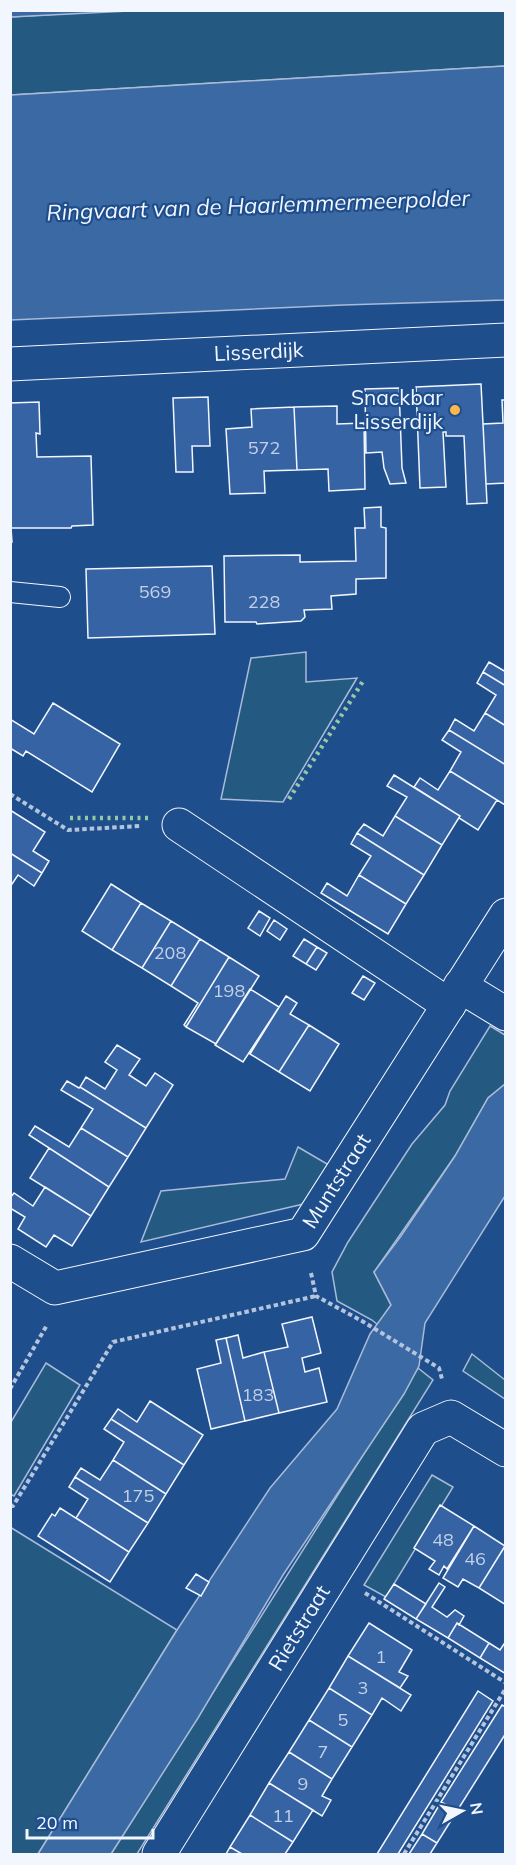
<svg xmlns="http://www.w3.org/2000/svg" width="516" height="1865" font-family="Mulish,sans-serif">
  <rect width="100%" height="100%" fill="#1f4e8c"/>
  <path fill="#245a82" stroke="#a8bbd7" stroke-width="1.5" d="M128 10 505 11V66L11 95 10 17Z
    M306 652V682L357 678 283 802 221 799 251 658Z
    M490 1026 505 1035V1084L488 1098 455 1156 374 1272 391 1305 378 1325 372 1320 337 1301 332 1272 348 1242 412 1144 445 1105 450 1091Z
    M298 1147 334 1168 312 1202 141 1242 161 1191 285 1179Z
    M472 1354 505 1380V1399L463 1371Z
    M46 1363 80 1385 14 1496 10 1494 11 1422Z
    M418 1368 433 1380 137 1854H111Z
    M432 1475 453 1487 386 1597 364 1585Z
    M10 1527 177 1630 38 1854H11Z"/>
  <path fill="#3b69a3" stroke="#a8bbd7" stroke-width="1.5" d="M11 10H128V11L11 17Z
    M505 66V300L343 305 11 320V95Z
    M505 1084V1196L425 1323 419 1366 404 1394 283 1575 198 1718 111 1854H38L177 1630 270 1488 337 1409 370 1334 391 1305 374 1272 401 1236 455 1156 488 1098Z"/>
  <path fill="#3563a3" stroke="#f2f6ff" stroke-width="1.5" d="M481 384 487 503 467 504 464 436H446V432H443L446 487 420 488 416 387Z
    M399 388 402 468 406 483 390 484 384 468 382 452 366 453 365 389Z
    M208 397 210 446H192L193 472H176L173 398Z
    M502 400H506V483L486 484 483 424 503 423Z
    M39 402 40 434 36 433 37 457 91 456 93 525 72 526 71 528H11L12 542H10V403Z
    M337 406V424L364 423 365 489 329 491 328 469 297 470 294 407Z
    M294 407 297 470 264 471 265 493 230 494 226 429 252 427 251 409Z
    M381 507V527L386 528V578L356 579V594L331 596 332 609 304 610 305 617 301 621 257 624 256 622H225L224 556 300 555V562L356 561 355 528H365L364 508Z
    M212 566 215 634 88 638 86 569Z
    M489 662 506 672V686L483 672Z
    M483 672 506 686V726L485 713 496 695 477 683Z
    M53 703 120 744 92 792 26 751 23 756 10 748V719L34 734Z
    M485 713 506 726V765L449 730 455 719 474 731Z
    M449 730 506 765 505 805 450 771 461 752 442 740Z
    M450 771 497 800 478 830 459 818 460 816 414 787 420 778 438 790Z
    M394 775 460 816 442 845 395 816 407 797 387 786Z
    M10 810 45 832 33 851 49 861 42 873 10 853Z
    M395 816 442 845 424 875 357 833 364 824 383 836Z
    M357 833 424 875 406 904 359 875 371 856 351 844Z
    M10 853 42 873 34 886 18 875 10 887Z
    M359 875 406 904 388 934 321 893 327 883 347 896Z
    M111 884 141 903 112 950 82 931Z
    M141 903 171 921 142 968 112 950Z
    M259 911 270 918 260 936 248 928Z
    M274 920 287 929 280 940 267 931Z
    M171 921 200 939 171 986 142 968Z
    M200 939 229 957 186 1027 184 1025 198 1003 171 986Z
    M304 939 317 947 306 964 293 956Z
    M317 947 327 953 316 970 306 964Z
    M229 957 259 976 216 1044 186 1027Z
    M363 976 375 983 364 1000 352 993Z
    M250 989 279 1007 243 1062 215 1045Z
    M286 996 297 1003 290 1014 309 1025 279 1072 250 1054Z
    M309 1025 339 1044 310 1091 279 1072Z
    M117 1045 140 1059 129 1075 146 1086 155 1073 173 1085 146 1128 80 1087 86 1077 105 1089 117 1070 105 1062Z
    M67 1081 79 1088 80 1087 146 1128 128 1157 81 1128 93 1109 61 1090Z
    M35 1126 69 1147 81 1128 128 1157 109 1187 29 1135Z
    M49 1148 109 1187 91 1216 30 1178Z
    M45 1187 91 1216 72 1246 54 1235 46 1247 18 1229 25 1217 10 1208V1198L14 1193 33 1206Z
    M312 1317 321 1353 302 1358 305 1372 319 1368 327 1402 279 1413 264 1352 288 1347 282 1324Z
    M238 1335 243 1358 264 1352 279 1413 245 1421 226 1338Z
    M226 1338 245 1421 211 1429 197 1369 221 1363 216 1340Z
    M150 1401 203 1435 184 1465 111 1419 118 1409 137 1422Z
    M111 1419 184 1465 166 1494 113 1460 124 1442 104 1429Z
    M113 1460 166 1494 148 1523 75 1477 81 1468 100 1480Z
    M75 1477 148 1523 129 1552 76 1518 88 1499 69 1487Z
    M440 1505 474 1526 447 1569 444 1566 439 1575 429 1569 435 1561 414 1548Z
    M60 1508 129 1552 110 1582 38 1536 52 1514 55 1516Z
    M474 1526 505 1546 479 1588 463 1579 458 1587 443 1578Z
    M505 1546H506V1605L479 1588Z
    M196 1574 209 1582 201 1596 186 1588Z
    M439 1583 445 1587 432 1607 447 1617 455 1610 464 1616 459 1625 457 1623 448 1638 416 1619Z
    M394 1584 426 1604 416 1619 384 1599Z
    M369 1623 412 1650 399 1672 408 1676 400 1688 348 1656Z
    M457 1623 489 1643 480 1658 448 1638Z
    M489 1643 500 1650 504 1644 506 1645V1674L480 1658Z
    M348 1656 411 1695 401 1711 382 1698 372 1715 329 1688Z
    M329 1688 372 1715 352 1747 309 1720Z
    M478 1691 493 1701 398 1854H377Z
    M502 1705 506 1707V1733L457 1811 441 1802Z
    M309 1720 352 1747 332 1779 289 1752Z
    M289 1752 332 1779 322 1796 331 1800 322 1816 269 1783Z
    M269 1783 313 1810 293 1842 250 1815Z
    M441 1802 457 1811 437 1843 422 1834Z
    M250 1815 293 1842 285 1854H242L230 1847Z
    M422 1834 437 1843 430 1854H409Z
    M230 1847 242 1854H226Z"/>
  <g fill="none" stroke-linecap="round" stroke-linejoin="round">
    <defs>
      <path id="lane" d="M10 592 60 597"/>
      <g id="street">
        <path d="M179 825 449 1005"/>
        <path d="M460 986 506 1014"/>
        <path id="s1" d="M10 1261 55 1288 303 1234 506 915"/>
        <path id="s2" d="M159 1854 423 1429 451 1417 506 1450"/>
      </g>
      <g id="secondary">
        <path id="s3" d="M10 364 506 340"/>
      </g>
    </defs>
    <use href="#lane" stroke="#f2f6ff" stroke-width="22"/>
    <use href="#street" stroke="#f2f6ff" stroke-width="35"/>
    <use href="#secondary" stroke="#f2f6ff" stroke-width="35"/>
    <path stroke="#b3c4dc" stroke-width="4" stroke-dasharray="4.5 3" stroke-linecap="butt" d="M10 794 68 830 141 826
      M311 1273 316 1296 362 1321 439 1368 442 1379
      M10 1389 47 1325
      M10 1505 13 1506 113 1342 316 1296
      M365 1593 506 1683
      M404 1854 506 1688"/>
    <use href="#lane" stroke="#1f4e8c" stroke-width="20"/>
    <use href="#street" stroke="#1f4e8c" stroke-width="33"/>
    <use href="#secondary" stroke="#1f4e8c" stroke-width="33"/>
    <path stroke="#97c8a6" stroke-width="4.5" stroke-dasharray="3 4.5" stroke-linecap="butt" d="M289 799 363 681
      M70 818H149"/>
  </g>
  <circle fill="#ffb74d" stroke="#1f4e8c" stroke-width="2" cx="455" cy="410" r="6"/>
  <g text-anchor="middle" stroke-width="4.5" stroke-linejoin="round" paint-order="stroke">
    <g font-size="18" fill="#c3d1e8">
      <text x="264" y="454">572</text>
      <text x="155" y="598">569</text>
      <text x="264" y="608">228</text>
      <text x="170" y="959">208</text>
      <text x="229" y="997">198</text>
      <text x="258" y="1401">183</text>
      <text x="138" y="1502">175</text>
      <text x="443" y="1546">48</text>
      <text x="475" y="1565">46</text>
      <text x="381" y="1663">1</text>
      <text x="363" y="1694">3</text>
      <text x="343" y="1726">5</text>
      <text x="323" y="1758">7</text>
      <text x="303" y="1790">9</text>
      <text x="283" y="1822">11</text>
    </g>
    <g font-size="21" fill="#f2f6ff" stroke="#1f4e8c">
      <text dy="7" stroke="none"><textPath href="#s3" startOffset="249">Lisserdijk</textPath></text>
      <text dy="7" stroke="none"><textPath href="#s1" startOffset="369">Muntstraat</textPath></text>
      <text dy="7" stroke="none"><textPath href="#s2" startOffset="266">Rietstraat</textPath></text>
    </g>
    <g font-size="21" fill="#f2f6ff" stroke="#1f4e8c" text-anchor="end">
      <text x="443" y="405">Snackbar<tspan x="443" dy="24">Lisserdijk</tspan></text>
    </g>
    <g font-size="22" font-style="italic" fill="#f2f6ff" stroke="#1f4e8c">
      <text transform="translate(258 205) rotate(-2)" y="8">Ringvaart van de Haarlemmermeerpolder</text>
    </g>
  </g>
  <rect width="516" height="1865" fill="none" stroke="#f2f6ff" stroke-width="24"/>
  <g transform="translate(462 1811) rotate(81)" stroke="#1f4e8c" stroke-width="4.5" paint-order="stroke">
  <path d="M0-4.5L10 22L0 15L-10 22Z" fill="#f2f6ff"/>
  <text y="-9" font-size="16" font-weight="bold" text-anchor="middle" fill="#f2f6ff">N</text>
  </g>
  <path d="M27 1829v9h126v-9" fill="none" stroke="#f2f6ff" stroke-width="3"/>
  <text x="36" y="1829" font-size="18" fill="#f2f6ff" stroke="#1f4e8c" stroke-width="4.5" paint-order="stroke">20 m</text>
</svg>
